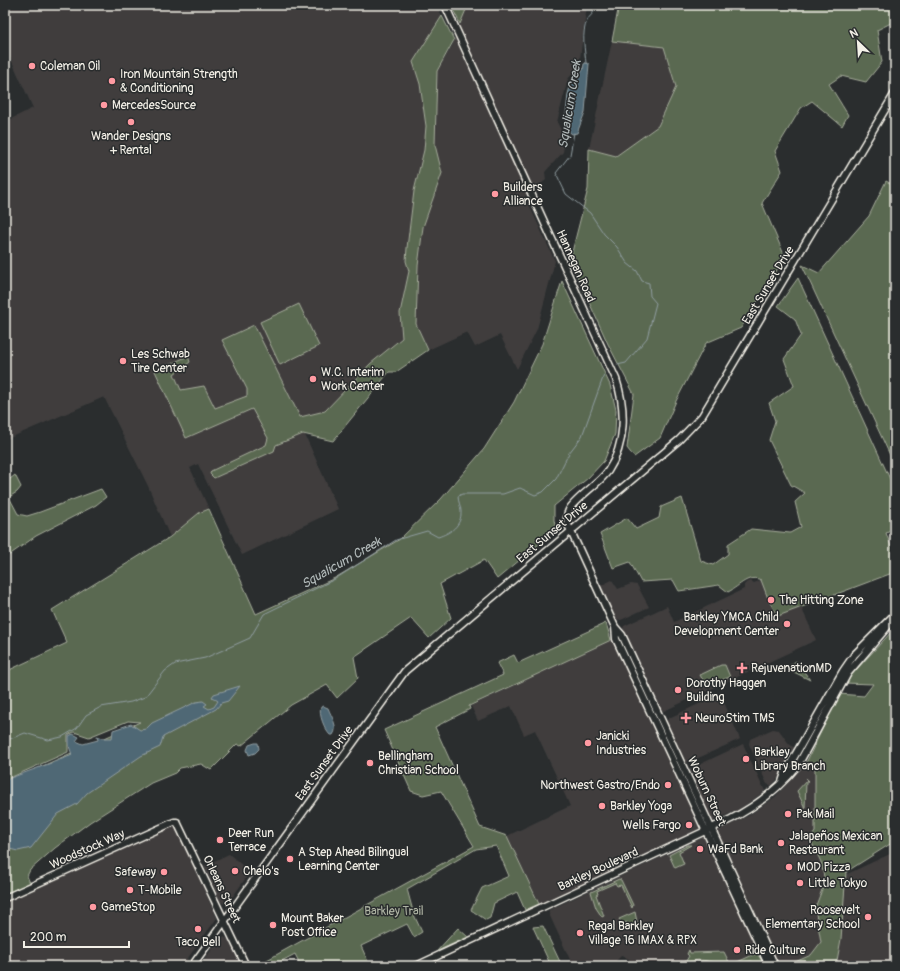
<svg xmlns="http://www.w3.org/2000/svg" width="900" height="971" font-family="Pangolin,sans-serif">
  <rect width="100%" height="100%" fill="#2a2d2e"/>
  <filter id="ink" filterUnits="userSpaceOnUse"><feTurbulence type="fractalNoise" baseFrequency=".025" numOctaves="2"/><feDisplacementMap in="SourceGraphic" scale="8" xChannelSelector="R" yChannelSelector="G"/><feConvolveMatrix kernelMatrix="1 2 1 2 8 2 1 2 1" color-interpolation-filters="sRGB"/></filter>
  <g filter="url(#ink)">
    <path fill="#403e3e" d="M5 5H437L442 16 413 62 420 84 426 126 424 150 414 191 406 261 409 271 400 313 402 338 370 364 313 424 305 435 338 509 242 555 198 464 190 468 209 509 199 513 170 537 148 486 104 397 5 440V122L33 108 5 46Z
      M468 5H587L579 66 568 79 557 122 565 139 563 152 545 172 546 180 525 196 555 261 537 329 517 369 500 335 475 347 467 332 428 350 416 324 418 266 423 227 442 173 435 145 437 71 452 46 466 6Z
      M612 41 664 47 676 87 658 126 616 156 589 149Z
      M886 533 895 557V572L801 607 816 640 664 711 659 710 622 631 624 626 667 606 674 622 744 589V585L747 582 751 581 754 583Z
      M612 580 618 589 631 584 637 585 649 607 621 620 616 619 600 586Z
      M614 638 701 826 698 831 540 905 507 836 570 806 535 730 524 735 511 706 478 721 471 706Z
      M716 696 722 698 740 739 685 764 666 722 669 718Z
      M773 729 779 730 789 744 796 749 786 770 772 785H770L767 784 749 744 750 739Z
      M743 744 765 791 740 809 713 821 710 819 700 794 694 786 690 769Z
      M806 763 815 767V832L810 839 821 862 825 883 815 908 821 942 811 955 786 966H780L770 946 733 964H730L723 952 690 953 683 966H636L627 958 621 956 616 961 607 966H573L549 914V910L748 816 775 797Z
      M172 826 176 827 217 918 182 966H5V902Z
      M229 854 250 872 229 902 224 904 220 901 204 866Z
      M890 854 895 864V966H837L845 875Z
      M224 937 228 939 241 966H200L219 939Z"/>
    <path fill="#5a6951" stroke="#a7ad9c" d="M451 5H468L460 24Z
      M619 5H895V21L877 30 882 62 866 82 841 76 829 84 848 115 842 126 812 101 801 108 775 151 782 171 762 203 785 257 741 328 706 343 676 401 660 438 634 457 627 448 634 394 608 344 570 260 588 189 589 149 616 156 658 126 676 87 664 47 612 41Z
      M442 16 454 40 437 71 435 145 442 173 423 227 418 266 416 324 428 350 396 372H389L333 441 303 434 276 445 274 451 214 478 210 474 211 471 266 445 268 438 252 409 186 438 155 371 188 356 190 362 174 374 181 390 204 386 215 408 247 396V389L222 340 254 325 300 417 325 411 370 364 402 338 400 313 409 271 406 261 407 248 414 191 424 150 426 126 420 84 413 62Z
      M886 181 895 186V466L802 265 819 273 869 216Z
      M798 278 895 490V529L886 533 895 557V572L778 616 769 601 761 580C748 574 740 586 728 592L719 585 679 591 673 580 641 582 630 562 613 568 600 534 627 518 636 529 659 518 661 507 682 498 701 561 713 565 728 554V544L751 529 790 533 801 527 795 502 805 493 791 485 769 440 775 421 769 403 794 386 784 359 801 335 795 319 778 306Z
      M562 281 610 385 616 410 615 434 604 461 588 478 554 506V520L556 530 497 579 484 560 440 584 451 618 429 638 411 618 354 657 358 678 337 698 327 685 291 705 241 746 237 744 211 770 201 764 180 768 175 773 151 783 90 822 55 848 30 870 27 876 30 883 5 894V783L140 722 128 721 89 737 74 732 68 735V752L5 780V672L67 643 52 610 170 537 199 513 209 509 256 614 335 578 400 539 441 499 484 449 514 402 542 344Z
      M299 304 319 346 280 365 260 322Z
      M15 475 21 487 17 492 9 497 18 514 27 516 40 512 101 489 106 497 96 505 36 536 5 558V483Z
      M606 623 611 640 469 706 470 709 435 727 480 827 507 836 539 904 525 910 517 892 494 903 490 918 486 920 471 910 482 888 509 876 496 846 476 849 407 889 414 915 422 932 414 937 407 924 361 946 370 966H301L295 954 272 966H256L474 846 441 791 423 795 411 791 384 730 503 675 497 663 514 655 518 663Z
      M895 628V841L846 872 841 939 836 966H786L811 955 821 942 815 908 825 882 821 862 810 839 815 832V767L806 763 839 694 864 696 873 684 844 683Z
      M796 661 797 662 810 680 794 672 788 667Z
      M721 665H725L730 677 706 686 700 675Z
      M805 778 808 781 806 782 805 808 797 791 807 780Z
      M688 845H691L679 852 684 864 675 868 669 855Z
      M619 879 621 880 633 905 632 908 621 885 617 886 615 883 597 891 598 894 596 895 604 916 602 917 596 908 591 892Z
      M635 912 638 927H631L626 922 623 926 619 919Z
      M543 926 562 966H551L533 927Z
      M458 928 468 937 437 951Z
      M689 950 690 953 724 952 730 964H733L757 953 765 966H759L751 961C743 962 737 967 729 966 712 964 700 954 683 966L689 956 687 954Z
      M704 961 725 966H685Z"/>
    <path fill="#4f6774" stroke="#919ea2" d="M586 63 589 64 585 112 577 133 572 134 566 129 565 124 568 94 572 80 579 75 583 70 584 64Z
      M240 686 228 701 221 703 216 709 163 737 160 747 141 756 87 793 77 804 58 814 31 848 18 851 5 848V780L70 756 72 755 69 746V736L73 734 79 737 76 741 83 744 98 740 97 736 103 738H112L113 730 131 724 140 730 146 729 152 723 196 702 203 701 207 704 204 706 209 709 214 707 218 701 212 697 214 694Z
      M323 706 328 708C331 716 339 727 333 735H330C325 730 318 714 321 707Z
      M255 743H258L259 749 255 753 249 755 247 750 249 745Z"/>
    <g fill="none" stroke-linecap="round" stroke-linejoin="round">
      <path stroke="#919ea2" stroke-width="1" d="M586 63C585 51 581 33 587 21 590 14 593 17 596 5
        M574 133 570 155 556 173 566 194 590 213 604 234 617 247 627 263 637 271 642 281 649 283 650 296 656 303 647 338 626 363 617 365
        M5 741 25 733 48 740 62 737 77 728 86 715 101 707 131 702 145 697 165 671 175 664 205 658 250 638 264 614 335 579 396 540 427 531 438 537C450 533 462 526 461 511 461 506 458 502 458 496L462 494H503L520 488 535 495 543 492 556 479 569 453 582 436 604 375"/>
      <defs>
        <path id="major" d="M445 5 616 379C626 409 626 444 608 471 599 484 573 500 569 510 566 515 567 520 568 525L615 627 622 635 775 966
          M615 627 616 639 769 966
          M782 782 785 773 843 671 854 655 895 614
          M5 898 174 822H177L246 966
          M192 966 405 671 679 440 702 416 895 93
          M416 966 731 819C757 806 780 787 798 765L848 673 895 618"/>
      </defs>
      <use href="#major" stroke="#f4f1e8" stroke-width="9"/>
      <use href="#major" stroke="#2a2d2e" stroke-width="6"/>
    </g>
  </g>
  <g fill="#ff9aa2" stroke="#2a2d2e" stroke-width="1.5">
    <circle cx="32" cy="66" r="4"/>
    <circle cx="112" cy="81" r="4"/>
    <circle cx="104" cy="105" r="4"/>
    <circle cx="131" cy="122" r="4"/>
    <circle cx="495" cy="194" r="4"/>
    <circle cx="123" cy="361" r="4"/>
    <circle cx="313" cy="379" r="4"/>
    <circle cx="771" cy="600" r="4"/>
    <circle cx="787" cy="624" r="4"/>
    <path d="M740 662h4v4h4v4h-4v4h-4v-4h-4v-4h4z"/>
    <circle cx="678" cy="690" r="4"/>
    <path d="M684 712h4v4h4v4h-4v4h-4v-4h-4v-4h4z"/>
    <circle cx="588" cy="743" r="4"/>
    <circle cx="746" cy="759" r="4"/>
    <circle cx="370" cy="763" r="4"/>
    <circle cx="668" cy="785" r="4"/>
    <circle cx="602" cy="806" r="4"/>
    <circle cx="788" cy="814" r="4"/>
    <circle cx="689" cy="825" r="4"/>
    <circle cx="220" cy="840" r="4"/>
    <circle cx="781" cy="843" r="4"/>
    <circle cx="700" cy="849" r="4"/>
    <circle cx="290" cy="859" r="4"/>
    <circle cx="789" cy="867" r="4"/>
    <circle cx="235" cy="871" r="4"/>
    <circle cx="164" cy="872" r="4"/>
    <circle cx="800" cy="883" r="4"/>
    <circle cx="130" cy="890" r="4"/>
    <circle cx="93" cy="907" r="4"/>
    <circle cx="868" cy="917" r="4"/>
    <circle cx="273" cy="925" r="4"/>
    <circle cx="198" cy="929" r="4"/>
    <circle cx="580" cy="933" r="4"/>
    <circle cx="737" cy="950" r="4"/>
  </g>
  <g text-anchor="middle" stroke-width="3" stroke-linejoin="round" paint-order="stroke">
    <g font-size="12" fill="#f4f1e8" stroke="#2a2d2e" text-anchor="start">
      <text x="40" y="70">Coleman Oil</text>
      <text x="120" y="78">Iron Mountain Strength<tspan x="120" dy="14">&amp; Conditioning</tspan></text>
      <text x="112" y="109">MercedesSource</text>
      <text x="131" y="140" text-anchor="middle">Wander Designs<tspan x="131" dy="14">+ Rental</tspan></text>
      <text x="503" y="191">Builders<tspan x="503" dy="14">Alliance</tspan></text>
      <text x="131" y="358">Les Schwab<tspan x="131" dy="14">Tire Center</tspan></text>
      <text x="321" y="376">W.C. Interim<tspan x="321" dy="14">Work Center</tspan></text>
      <text x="779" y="604">The Hitting Zone</text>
      <text x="779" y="621" text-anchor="end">Barkley YMCA Child<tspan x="779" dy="14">Development Center</tspan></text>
      <text x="751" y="672">RejuvenationMD</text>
      <text x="686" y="687">Dorothy Haggen<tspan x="686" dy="14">Building</tspan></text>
      <text x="695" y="722">NeuroStim TMS</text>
      <text x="596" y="740">Janicki<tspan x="596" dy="14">Industries</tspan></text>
      <text x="754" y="756">Barkley<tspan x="754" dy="14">Library Branch</tspan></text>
      <text x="378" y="760">Bellingham<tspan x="378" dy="14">Christian School</tspan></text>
      <text x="660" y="789" text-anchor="end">Northwest Gastro/Endo</text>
      <text x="610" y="810">Barkley Yoga</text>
      <text x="796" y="818">Pak Mail</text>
      <text x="681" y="829" text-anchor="end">Wells Fargo</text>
      <text x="228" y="837">Deer Run<tspan x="228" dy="14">Terrace</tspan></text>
      <text x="789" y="840">Jalapeños Mexican<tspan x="789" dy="14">Restaurant</tspan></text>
      <text x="708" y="853">WaFd Bank</text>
      <text x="298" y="856">A Step Ahead Bilingual<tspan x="298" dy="14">Learning Center</tspan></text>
      <text x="797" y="871">MOD Pizza</text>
      <text x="243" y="875">Chelo's</text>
      <text x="156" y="876" text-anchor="end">Safeway</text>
      <text x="808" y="887">Little Tokyo</text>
      <text x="138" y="894">T-Mobile</text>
      <text x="101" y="911">GameStop</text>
      <text x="860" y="914" text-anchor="end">Roosevelt<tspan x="860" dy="14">Elementary School</tspan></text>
      <text x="281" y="922">Mount Baker<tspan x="281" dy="14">Post Office</tspan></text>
      <text x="588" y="930">Regal Barkley<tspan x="588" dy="14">Village 16 IMAX &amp; RPX</tspan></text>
      <text x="198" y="946" text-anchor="middle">Taco Bell</text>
      <text x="745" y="954">Ride Culture</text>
    </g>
    <g font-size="12" fill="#f4f1e8" stroke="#2a2d2e">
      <text transform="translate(576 266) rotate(66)" y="4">Hannegan Road</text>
      <text transform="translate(768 285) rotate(-59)" y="4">East Sunset Drive</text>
      <text transform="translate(552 532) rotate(-40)" y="4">East Sunset Drive</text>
      <text transform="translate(324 763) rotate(-54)" y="4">East Sunset Drive</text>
      <text transform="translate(707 791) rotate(65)" y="4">Woburn Street</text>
      <text transform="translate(87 849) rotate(-24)" y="4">Woodstock Way</text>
      <text transform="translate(598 869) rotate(-25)" y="4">Barkley Boulevard</text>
      <text transform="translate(222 889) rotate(65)" y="4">Orleans Street</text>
    </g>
    <g font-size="12" fill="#afb4a4" stroke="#2a2d2e">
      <text x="394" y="915">Barkley Trail</text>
    </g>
    <g font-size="13" font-style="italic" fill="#b2baba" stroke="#2a2d2e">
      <text transform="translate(569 104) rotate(-81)" y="5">Squalicum Creek</text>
      <text transform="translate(341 562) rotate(-30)" y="5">Squalicum Creek</text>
    </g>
  </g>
  <rect width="900" height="971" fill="none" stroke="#2a2d2e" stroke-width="20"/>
  <rect x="10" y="10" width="880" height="951" fill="none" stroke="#f4f1e8" stroke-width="1.5" filter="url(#ink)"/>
  <g transform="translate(858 42) rotate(335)" stroke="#2a2d2e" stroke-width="3" paint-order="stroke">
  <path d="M0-3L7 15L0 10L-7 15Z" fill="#f4f1e8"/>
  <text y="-6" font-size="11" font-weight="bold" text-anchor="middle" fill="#f4f1e8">N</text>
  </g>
  <path d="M24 941v6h105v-6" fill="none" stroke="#f4f1e8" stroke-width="2"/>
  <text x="30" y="941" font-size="12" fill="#f4f1e8" stroke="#2a2d2e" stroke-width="3" paint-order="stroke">200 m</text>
</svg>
